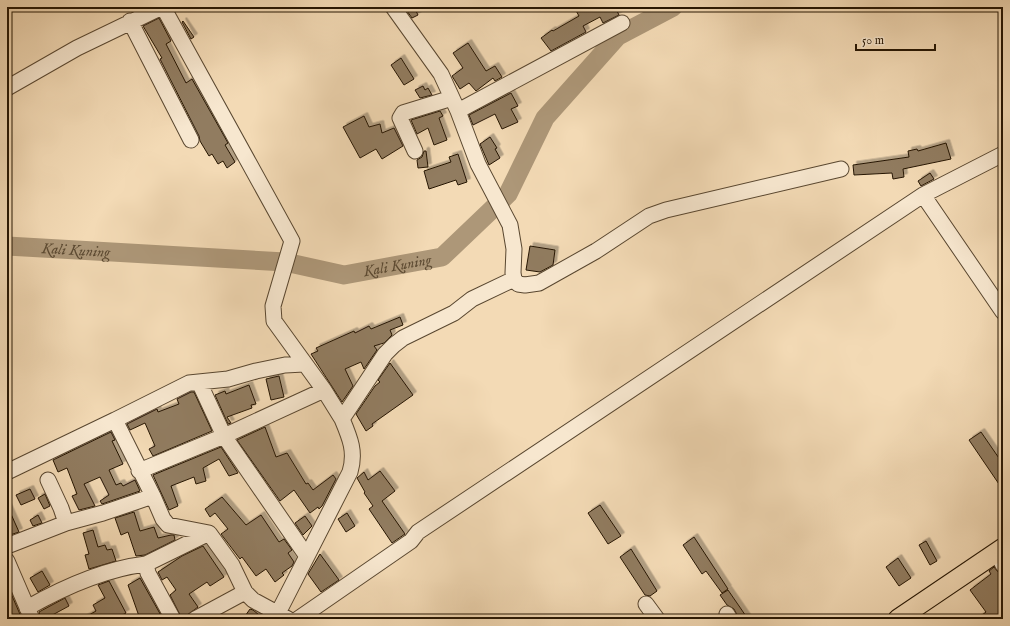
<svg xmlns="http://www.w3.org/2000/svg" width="1010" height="626" font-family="'IM FELL English',serif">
  <defs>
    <filter id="shadow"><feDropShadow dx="3.5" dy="-3.5" stdDeviation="0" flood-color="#0004"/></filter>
  </defs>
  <rect width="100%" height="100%" fill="#f3dab5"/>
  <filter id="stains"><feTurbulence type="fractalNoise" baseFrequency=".005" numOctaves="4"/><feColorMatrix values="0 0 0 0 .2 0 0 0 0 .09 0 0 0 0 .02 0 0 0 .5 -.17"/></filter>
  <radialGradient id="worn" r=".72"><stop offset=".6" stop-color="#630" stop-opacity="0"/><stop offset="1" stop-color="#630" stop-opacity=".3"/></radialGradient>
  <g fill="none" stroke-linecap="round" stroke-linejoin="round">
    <path stroke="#ad9778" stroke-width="19" id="s1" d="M7 246 285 262 344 275 442 257 508 194 545 118 618 36 673 7"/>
  </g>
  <path fill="#917c60" stroke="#261603" filter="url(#shadow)" d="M404 7H414L418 15 412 18Z
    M574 7H615L619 15 603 23 600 17 583 26 586 32 551 51 541 38 552 30 553 31 579 16Z
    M159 18 171 41 166 44 186 83 192 79 228 143 225 145 235 162 227 168 223 161 218 164 212 154 209 156 200 141 199 136 160 59 162 58 143 26Z
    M183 21 194 37 191 39 182 22Z
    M468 43 486 71 495 66 502 77 495 81 493 78 476 91 469 83 460 89 452 76 463 68 453 53Z
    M401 58 414 79 404 85 391 65Z
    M423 86 425 90 428 88 432 95 420 98 415 90Z
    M511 93 518 106 511 109 518 122 502 129 495 114 473 125 469 115Z
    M440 111 443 116 439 118 447 140 434 145 428 128 417 134 411 120Z
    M364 116 369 127 380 124 382 133 394 128 403 146 382 159 376 149 360 158 343 127Z
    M490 137 497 148 495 149 500 158 489 165 480 144Z
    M946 143 951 159 903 169 904 177 893 179 892 173 854 175 853 165 909 157 908 151 917 149 918 151Z
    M424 151H426L428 167 418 168 417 160 422 157Z
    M458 154 467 182 458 185 456 180 429 189 424 171 451 162 449 157Z
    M930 173 934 179 921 186 918 181Z
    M530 246 555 250 553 265 540 272 526 270Z
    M400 317 403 325 390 330 392 335 384 343 374 346 377 350 364 369 361 362 345 369 353 386 342 402 311 354 318 351 316 348 354 331 355 333 369 326 371 329Z
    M390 363 413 395 372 424 373 426 366 431 356 414 375 386 380 382 378 380Z
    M279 376 284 397 271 400 266 379Z
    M249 385 256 404 251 405 252 408 227 417 231 423 228 424 215 395 225 391 226 394Z
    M191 392H194L212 431 153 456 149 449 155 446 145 423 130 430 127 424 157 409 158 412 179 404 177 399Z
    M265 427 276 457 287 453 306 484 308 483 313 490 333 475 336 479 322 506 319 509 318 507 310 513 294 490 280 501 237 440Z
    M111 432 115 440 112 441 123 464 109 470 116 485 121 483 123 486 135 480 140 491 102 504 100 501 109 495 100 477 84 484 95 506 79 510 72 496 77 494 67 468 58 472 53 460Z
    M981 432 1003 464V490L969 440Z
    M221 447 238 473 229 476 219 459 203 468 206 481 196 484 194 477 171 486 178 506 169 510 153 475Z
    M380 471 395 491 382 501 405 534 392 543 369 509 373 506 364 493 365 492 357 478 364 472 368 480Z
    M30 489 35 499 21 505 16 495Z
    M45 494 50 506 44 509 38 498Z
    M222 497 246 525 261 515 279 542 284 539 292 550 288 553 294 562 292 566 282 573 284 575 275 582 266 569 256 576 242 557 240 559 221 534 228 529 215 513 210 517 205 509Z
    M7 505 19 532 7 536Z
    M600 505 621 536 608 544 588 513Z
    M134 512 140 531 154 527 158 538 171 535H174L175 540 145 555 136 556 128 532 121 535 115 518Z
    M347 513 355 526 346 532 338 519Z
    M38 515 42 523 33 526 30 520Z
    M305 516 312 526 303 535 295 523Z
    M93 530 98 547 105 545 107 550 112 549 116 561 89 569 85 555 89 554 83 533Z
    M694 537 728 589 722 593 706 571 702 574 683 545Z
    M926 541 937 561 930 565 919 545Z
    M203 546 224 577 210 586 207 582 189 594 198 607 182 619 170 595 176 590 167 577 162 580 158 572 182 556Z
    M631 549 657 591 650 596 645 595 620 557Z
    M320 554 339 580 321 592 308 574Z
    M898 558 911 578 899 586 886 567Z
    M994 567 998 572 1003 574V619H977L986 612 970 590 991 574 989 571Z
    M42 571 50 585 38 592 30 578Z
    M140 578 163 619H140L128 585Z
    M109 581 126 613 115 619H82L96 611 93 605 105 598 98 585Z
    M7 586 13 598 22 619H14L12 615 7 618Z
    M728 590 748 619H739L734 609 727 605 720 595Z
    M65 598 69 606 45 619H41L39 612Z
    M250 609 253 610 264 619H243Z"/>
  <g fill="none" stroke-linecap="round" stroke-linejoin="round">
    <defs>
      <path id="minor" d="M163 7 292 241 273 306 274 321 324 390 342 419
        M393 7 441 74 458 111 478 164 510 225 514 249 513 273 514 279 518 284 525 285 539 283 596 251 649 216 666 210 841 169
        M130 21 191 140
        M7 88 77 48 162 7
        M458 111 622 23
        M415 151 400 118 403 113 452 98
        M1003 154 923 195 1003 312
        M199 382 224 436 306 555
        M115 420 189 383 228 379 256 371 285 365 304 364
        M139 471 224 436 324 390
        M7 472 115 420 153 496 103 513 66 523 7 546
        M48 480 61 508 66 523
        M153 496 163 519 168 525 209 533 232 565 245 592 195 619
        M996 552 1003 565
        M7 561 32 619
        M146 564 209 533
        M245 592 253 600 288 619
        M646 604 657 619
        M27 608C64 587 104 569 146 564L148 573 173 619
        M278 613 350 472C356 452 350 438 342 419L385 354 394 345 403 338 454 313 472 299 514 279
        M727 614 730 619
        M298 619 411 541 418 532 923 195"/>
      <path id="major" d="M898 619 1003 548"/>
    </defs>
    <use href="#minor" stroke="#594730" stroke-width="17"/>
    <use href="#major" stroke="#261603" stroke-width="21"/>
    <use href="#minor" stroke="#f7e7cf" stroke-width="15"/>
    <use href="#major" stroke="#f3dab5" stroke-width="19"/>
  </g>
  <g text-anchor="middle" stroke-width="3" stroke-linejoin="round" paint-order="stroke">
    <g font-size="15" font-style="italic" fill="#5c4a32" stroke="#f7e7cf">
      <text dy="5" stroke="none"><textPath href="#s1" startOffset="69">Kali Kuning</textPath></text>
      <text dy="5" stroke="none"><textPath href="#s1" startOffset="393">Kali Kuning</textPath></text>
    </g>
  </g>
  <rect width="1010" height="626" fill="none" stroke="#f3dab5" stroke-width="24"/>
  <rect x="8" y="8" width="994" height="610" fill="none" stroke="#261603" stroke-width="2"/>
  <rect x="12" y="12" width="986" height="602" fill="none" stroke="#261603"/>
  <path d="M856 44v6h79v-6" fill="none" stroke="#261603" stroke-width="2"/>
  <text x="862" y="44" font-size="12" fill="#261603" stroke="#f7e7cf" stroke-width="3" paint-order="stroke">50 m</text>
  <rect width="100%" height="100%" filter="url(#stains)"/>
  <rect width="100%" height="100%" fill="url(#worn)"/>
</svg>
